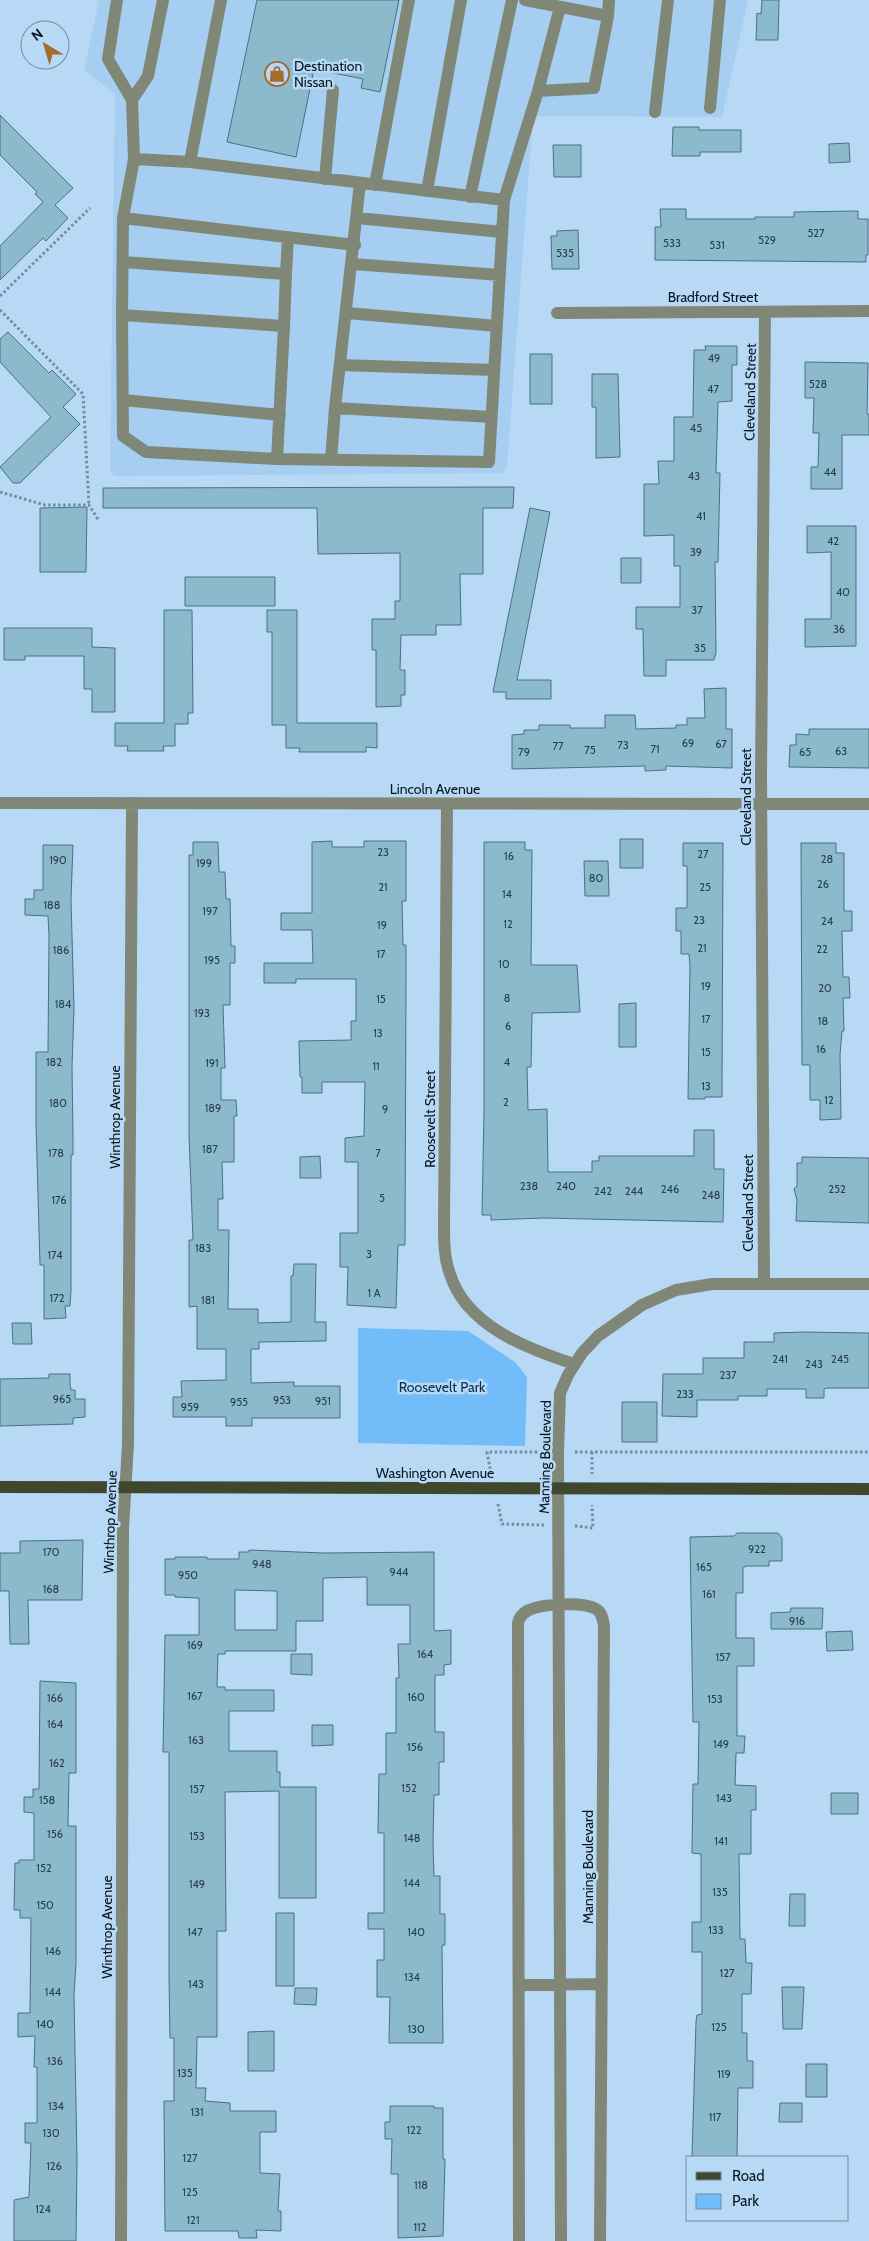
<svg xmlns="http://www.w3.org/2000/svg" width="869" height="2241" font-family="Cabin,sans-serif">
  <rect width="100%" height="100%" fill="#b7d9f6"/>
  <path fill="#a5cef0" d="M99 0H748L722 117 533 116 507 466 502 473 114 476 110 469 115 94 84 70Z"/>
  <path fill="#71bcf9" d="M358 1328 468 1331 515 1362 527 1377 525 1446 358 1443Z"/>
  <path fill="#8cb9cb" stroke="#467283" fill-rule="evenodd" d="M257 0H399L380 92 361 88 363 79 314 69 296 157 227 142Z
    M762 0H779L778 40H756L757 13 761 14Z
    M0 115 73 188 55 205 68 218 46 241 43 238 0 280V246L43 202 35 194 37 192 0 155Z
    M673 127H699V130H741V152H700V156H672Z
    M849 143 850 162 829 163V144Z
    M553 145H581V177H554Z
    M660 209H686V219H755V217H794V212L858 211V219H868V255H866V262L655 260V227H661Z
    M578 230 579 269H552L551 236H557V231Z
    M8 332 49 373 52 370 76 394 63 407 80 424 20 483H13L0 467 51 417 0 362V339Z
    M705 346H737V365H732V401L718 402 716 473H720L718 562H715L716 653 714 660H666V676H644L643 629H636V607H680V566H674V535L644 536V484H659L658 461H674V417H693L694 350H706Z
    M530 354H552V404H530Z
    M805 362 868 363 867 414H869V435H842V489H811V467H818L819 433H813L814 398H805Z
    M592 374H618L620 457 596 458V407H592Z
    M514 487 513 508H483V574H460L461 625H436V635H401L400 670H405V695H401V706L376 707V650H372V619H395V601H400V553L318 554 317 508H103V488Z
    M87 507 86 572H40V508Z
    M530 508 550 512 517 680H551V699H506V692H493Z
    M807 526H856V646L805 647V619H831V552L807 553Z
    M621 558H641V583H621Z
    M185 577H275V606H185Z
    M164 610H192L193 713H188V724H175V746H163L164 751H127L128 746H115V723H164Z
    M267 610H297V723H377V748L366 747V752H299L300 748H286V725H272V632H267Z
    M4 628H92V647L115 648V712H92V689H84V656H25V660H4Z
    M726 688V729H732V768L666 766V770L645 771V766L512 769V735L524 734V730H539V725H570V728H605V715H635L636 729 676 728V725H687V718H705L704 689Z
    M809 729H869V768L789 767 790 745H796V734L809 735Z
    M620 839H643V868H620Z
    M332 841V847H364V841H406V901H402L403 945H406V983L405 1245H398L396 1308 347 1305 348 1267H340V1233H358V1162H345V1138L364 1136 365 1082H322V1093H302V1077H300L299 1041 351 1040V1021H356V979H296V983H264V963H313L312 930H281V913H312V842Z
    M193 842H218L219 872H225L226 899H230L231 946H235V963H230V1005H223L225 1068H221V1100H236L237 1116H234V1162H222L223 1199H218V1230H229L228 1309H258V1323L291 1322V1276H293L294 1264H316L315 1322H326V1341L259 1342V1349H251V1383L294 1382V1386H340V1418H252V1426H226V1417H173V1397H182L181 1381 226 1380V1349H197V1306L189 1307V1240H193L189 1135V855H193Z
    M484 842H525V850H532L531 965H577L580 1012 532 1013 531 1067H527L528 1110 547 1109 548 1172H592V1161H599V1156H694V1130H714V1169H724L723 1222 543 1218 491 1220V1215H482L484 1111Z
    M683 843H723L722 1097H705V1099H688L690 965 689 954H681V931H676V908H687V866H683Z
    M801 843H836V853H844V911H852V931H842L843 977H849L850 998H843L844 1031H842L840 1055 841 1119 820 1120V1100H810V1065H802Z
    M43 845H73L71 899 74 1008 72 1067 73 1136V1155H71V1290L70 1306H65L66 1318 44 1319V1265H40L36 1124V1052H48L49 935 48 916 25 915V899H34V890H43Z
    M584 861H608L609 896H585Z
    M636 1003V1047H619V1004Z
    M320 1156 321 1178H300V1157Z
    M802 1157 869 1158V1223L796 1221 797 1200 794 1189 797 1186V1163H802Z
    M12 1323H31L32 1344H13Z
    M803 1332 869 1333V1388H827L824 1389V1398H806V1389H767V1396H738V1400H697V1417L662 1416 663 1374H703V1358H744V1342H774V1333Z
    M49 1374H70V1384L71 1390H75V1399H85V1417L73 1418V1424L0 1426V1379L49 1378Z
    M622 1402H657V1442H622Z
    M737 1533H778L782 1538V1561H769V1566H746L743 1568V1593H736V1638H754V1666H737V1736H745L744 1753H736L735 1785 756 1786V1810H751V1854H739L740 1939H745L746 1963H752L751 1994H742V2033H747V2061H753V2088H738L737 2157H692L696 2022 697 2015 702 2014V1952H692V1922H701V1854L692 1853 693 1784H698L699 1722H693L690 1537 734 1536Z
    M83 1540 82 1600H28L29 1644H10L9 1591H0V1553H20V1541Z
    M249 1550 323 1553 434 1552V1629L435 1631 451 1630V1664L444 1665V1675H435V1732H444V1762H439V1795H434L433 1844 434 1876H440V1914H445V1945H442L443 2043H389L390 1997H377V1960H384V1929H368V1913H384V1833H378L379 1774H386V1733H396V1678H399L398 1644H410V1605H367V1577L323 1578V1621H296V1651H225V1654H218L217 1687H225V1690H274V1711H229V1751H277V1772H280V1787H316V1898H279V1791L225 1792 226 1931H217V2037H197L196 2088H206L205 2101 230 2103V2111H276V2132H260V2173L280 2174 278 2211H281V2231L256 2230 257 2238H239L238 2231H165L164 2101H174V2038H170L169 1977V1752H163L165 1635H199V1598L175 1597V1595H165V1559H175V1557H207V1559H239V1552H249ZM235 1590 277 1591V1630H235Z
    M791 1608H823L822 1629H771V1613L790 1612Z
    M852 1631 853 1650 827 1651 826 1632Z
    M291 1654H312V1675L291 1674Z
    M40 1681 76 1683V1773H69L68 1826H76V1962L74 1996 77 2160 76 2241H14V2200L29 2197 31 2143H25V2123H37V2067H34L35 2036 18 2037V2013H30L31 1918H20V1910H14L15 1863H19V1860H34V1813L24 1812V1797H33V1789H39Z
    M312 1725H333V1745L312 1746Z
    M831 1793H858V1814H831Z
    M790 1894H805V1926H789Z
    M276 1913H294V1986H276Z
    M782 1987H804L802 2029H783Z
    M295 1988H317L316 2005 294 2004Z
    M274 2031V2071H248V2032Z
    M806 2064H827V2097H806Z
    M780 2103H802V2122H779Z
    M390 2106H434V2108H443V2159H445L443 2236 398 2238V2174H391L392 2139H385V2122H390Z"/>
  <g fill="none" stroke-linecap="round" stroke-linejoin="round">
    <path stroke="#728ca1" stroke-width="3" stroke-dasharray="2.5 2.5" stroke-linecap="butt" d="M0 296 90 208
      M0 310 83 394 89 505
      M0 492 45 505H89L99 521
      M575 1452H869
      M592 1452V1474
      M491 1474 487 1452H543
      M498 1504 502 1524 544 1525
      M575 1526 593 1528 592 1505"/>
    <path stroke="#818777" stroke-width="12" d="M117 0 108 59 132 100 134 159
      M221 0 190 162 504 200 538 91 594 88 608 16 609 0
      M525 0 608 16
      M538 91 560 7
      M132 100 148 76 163 0
      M710 108 720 0
      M655 112 668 0
      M190 162 134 159 123 218 122 315 123 436 146 452 277 459 489 462 504 200
      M325 179 333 90
      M375 185 409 0
      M427 191 461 0
      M470 197 512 0
      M123 218 355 245
      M357 218 502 232
      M123 262 286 274 284 326
      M353 264 500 275
      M286 274 288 237
      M347 313 497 326
      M557 313 869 311
      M122 315 284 326 277 459
      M340 365 494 370
      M123 400 280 415
      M335 408 491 417
      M331 460 335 408 360 183
      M0 803 869 804
      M447 804 444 1224C444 1241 444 1258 450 1274 466 1326 528 1349 574 1364
      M764 1283 761 776 765 312
      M519 1985 602 1984
      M121 2241 123 1529 128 1444 132 803
      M519 2241 518 1623C519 1618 522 1614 527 1611 539 1604 584 1601 596 1609 602 1612 603 1620 604 1626L600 2241
      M561 2241 558 1452 560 1393 568 1375 582 1353 598 1336 642 1305 676 1290 712 1284H869"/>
    <path stroke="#3f482d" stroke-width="12" d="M0 1487 869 1489"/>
  </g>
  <defs>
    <symbol id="shop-ring" viewBox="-11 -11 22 22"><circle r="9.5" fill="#b7d9f6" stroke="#a56b2b" stroke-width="1.5"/><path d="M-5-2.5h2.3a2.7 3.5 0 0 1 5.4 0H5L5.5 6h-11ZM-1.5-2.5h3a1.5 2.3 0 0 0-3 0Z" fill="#a56b2b"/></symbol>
  </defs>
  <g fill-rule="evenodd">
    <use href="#shop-ring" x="263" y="60" width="28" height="28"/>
  </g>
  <g text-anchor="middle" stroke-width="5" stroke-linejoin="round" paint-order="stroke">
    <g font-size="11" fill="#2a3f4b">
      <text x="816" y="237">527</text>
      <text x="767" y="244">529</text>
      <text x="672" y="247">533</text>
      <text x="717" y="249">531</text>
      <text x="565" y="257">535</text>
      <text x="714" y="362">49</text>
      <text x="818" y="388">528</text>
      <text x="713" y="393">47</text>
      <text x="696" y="432">45</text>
      <text x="830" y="476">44</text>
      <text x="694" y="480">43</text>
      <text x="701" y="520">41</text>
      <text x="833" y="545">42</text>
      <text x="696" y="556">39</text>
      <text x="843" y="596">40</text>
      <text x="697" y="614">37</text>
      <text x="839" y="633">36</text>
      <text x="700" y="652">35</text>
      <text x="688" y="747">69</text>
      <text x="721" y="748">67</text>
      <text x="623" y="749">73</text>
      <text x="558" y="750">77</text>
      <text x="655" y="753">71</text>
      <text x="590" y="754">75</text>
      <text x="841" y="755">63</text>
      <text x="524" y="756">79</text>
      <text x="805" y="756">65</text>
      <text x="383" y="856">23</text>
      <text x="703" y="858">27</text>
      <text x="509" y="860">16</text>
      <text x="827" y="863">28</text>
      <text x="58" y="864">190</text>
      <text x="204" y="867">199</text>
      <text x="596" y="882">80</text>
      <text x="823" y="888">26</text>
      <text x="383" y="891">21</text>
      <text x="705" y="891">25</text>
      <text x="507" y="898">14</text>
      <text x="52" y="909">188</text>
      <text x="210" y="915">197</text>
      <text x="699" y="924">23</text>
      <text x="827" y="925">24</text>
      <text x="508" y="928">12</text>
      <text x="382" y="929">19</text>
      <text x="702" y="952">21</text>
      <text x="822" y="953">22</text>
      <text x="61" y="954">186</text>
      <text x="381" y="958">17</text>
      <text x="212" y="964">195</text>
      <text x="504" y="968">10</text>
      <text x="706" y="990">19</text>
      <text x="825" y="992">20</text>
      <text x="507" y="1002">8</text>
      <text x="381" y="1003">15</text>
      <text x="63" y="1008">184</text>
      <text x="202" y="1017">193</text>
      <text x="706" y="1023">17</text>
      <text x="823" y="1025">18</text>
      <text x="508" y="1030">6</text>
      <text x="378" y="1037">13</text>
      <text x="821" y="1053">16</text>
      <text x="706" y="1056">15</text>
      <text x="54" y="1066">182</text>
      <text x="507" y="1066">4</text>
      <text x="212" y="1067">191</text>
      <text x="376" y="1070">11</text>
      <text x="706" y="1090">13</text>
      <text x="829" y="1104">12</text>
      <text x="506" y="1106">2</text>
      <text x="58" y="1107">180</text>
      <text x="213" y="1112">189</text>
      <text x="385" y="1113">9</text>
      <text x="210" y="1153">187</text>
      <text x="56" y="1157">178</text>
      <text x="378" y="1157">7</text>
      <text x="529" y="1190">238</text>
      <text x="566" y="1190">240</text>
      <text x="670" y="1193">246</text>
      <text x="837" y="1193">252</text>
      <text x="603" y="1195">242</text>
      <text x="634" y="1195">244</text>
      <text x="711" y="1199">248</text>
      <text x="382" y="1202">5</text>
      <text x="59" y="1204">176</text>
      <text x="203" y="1252">183</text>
      <text x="369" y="1258">3</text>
      <text x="55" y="1259">174</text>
      <text x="374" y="1297">1 A</text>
      <text x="57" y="1302">172</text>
      <text x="208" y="1304">181</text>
      <text x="780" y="1363">241</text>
      <text x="840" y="1363">245</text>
      <text x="814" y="1368">243</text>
      <text x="728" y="1379">237</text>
      <text x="685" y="1398">233</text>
      <text x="62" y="1403">965</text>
      <text x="282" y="1404">953</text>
      <text x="323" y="1405">951</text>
      <text x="239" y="1406">955</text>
      <text x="190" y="1411">959</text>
      <text x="757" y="1553">922</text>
      <text x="51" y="1556">170</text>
      <text x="262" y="1568">948</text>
      <text x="704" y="1571">165</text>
      <text x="399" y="1576">944</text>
      <text x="188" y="1579">950</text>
      <text x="51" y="1593">168</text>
      <text x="709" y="1598">161</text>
      <text x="797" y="1625">916</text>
      <text x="195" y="1649">169</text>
      <text x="425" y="1658">164</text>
      <text x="723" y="1661">157</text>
      <text x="195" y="1700">167</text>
      <text x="416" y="1701">160</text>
      <text x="55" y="1702">166</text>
      <text x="715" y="1703">153</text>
      <text x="55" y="1728">164</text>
      <text x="196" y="1744">163</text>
      <text x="721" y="1748">149</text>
      <text x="415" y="1751">156</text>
      <text x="57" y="1767">162</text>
      <text x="409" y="1792">152</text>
      <text x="197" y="1793">157</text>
      <text x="724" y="1802">143</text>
      <text x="47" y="1804">158</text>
      <text x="55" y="1838">156</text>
      <text x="197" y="1840">153</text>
      <text x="412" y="1842">148</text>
      <text x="721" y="1845">141</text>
      <text x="44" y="1872">152</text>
      <text x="412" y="1887">144</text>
      <text x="197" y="1888">149</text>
      <text x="720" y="1896">135</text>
      <text x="45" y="1909">150</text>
      <text x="716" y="1934">133</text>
      <text x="195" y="1936">147</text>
      <text x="416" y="1936">140</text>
      <text x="53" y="1955">146</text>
      <text x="727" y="1977">127</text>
      <text x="412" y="1981">134</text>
      <text x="196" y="1988">143</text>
      <text x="53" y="1996">144</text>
      <text x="45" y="2028">140</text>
      <text x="719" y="2031">125</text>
      <text x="416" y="2033">130</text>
      <text x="55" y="2065">136</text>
      <text x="185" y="2077">135</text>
      <text x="724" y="2078">119</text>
      <text x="56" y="2110">134</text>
      <text x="197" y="2116">131</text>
      <text x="715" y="2121">117</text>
      <text x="414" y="2134">122</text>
      <text x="51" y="2137">130</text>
      <text x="190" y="2162">127</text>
      <text x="54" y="2170">126</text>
      <text x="421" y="2189">118</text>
      <text x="190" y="2196">125</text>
      <text x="43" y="2213">124</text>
      <text x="193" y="2224">121</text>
      <text x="420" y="2231">112</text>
    </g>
    <g font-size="14" fill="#091620" stroke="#b7d9f6" text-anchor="start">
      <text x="294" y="71">Destination<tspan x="294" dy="16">Nissan</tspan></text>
    </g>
    <g font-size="14" fill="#091620" stroke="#b7d9f6">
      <text x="713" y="302">Bradford Street</text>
      <text transform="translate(750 392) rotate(-89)" y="5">Cleveland Street</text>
      <text x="435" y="794">Lincoln Avenue</text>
      <text transform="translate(746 797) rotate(-90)" y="5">Cleveland Street</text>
      <text transform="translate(115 1117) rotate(-90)" y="5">Winthrop Avenue</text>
      <text transform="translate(430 1119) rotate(-90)" y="5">Roosevelt Street</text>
      <text transform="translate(748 1203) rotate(-90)" y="5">Cleveland Street</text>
      <text transform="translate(545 1457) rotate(-89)" y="5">Manning Boulevard</text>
      <text x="435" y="1478">Washington Avenue</text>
      <text transform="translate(110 1522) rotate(-88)" y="5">Winthrop Avenue</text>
      <text transform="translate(588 1867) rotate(-90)" y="5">Manning Boulevard</text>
      <text transform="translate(107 1927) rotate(-90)" y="5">Winthrop Avenue</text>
    </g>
    <g font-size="14" fill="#04304d" stroke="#b7d9f6">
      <text x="442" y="1392">Roosevelt Park</text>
    </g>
  </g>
  <rect x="686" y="2156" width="162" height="65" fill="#b7d9f6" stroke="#718ba0"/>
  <rect x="696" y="2172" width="25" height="8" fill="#3f482d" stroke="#718ba0"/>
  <text x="732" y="2181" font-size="15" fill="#091620">Road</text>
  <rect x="696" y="2194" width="25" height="15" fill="#71bcf9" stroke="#718ba0"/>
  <text x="732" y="2206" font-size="15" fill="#091620">Park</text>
  <g transform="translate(45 45) rotate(322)"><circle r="24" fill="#b7d9f6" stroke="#718ba0"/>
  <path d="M0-4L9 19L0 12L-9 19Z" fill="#a56b2b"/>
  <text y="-8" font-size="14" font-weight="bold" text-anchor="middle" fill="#091620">N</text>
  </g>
</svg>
